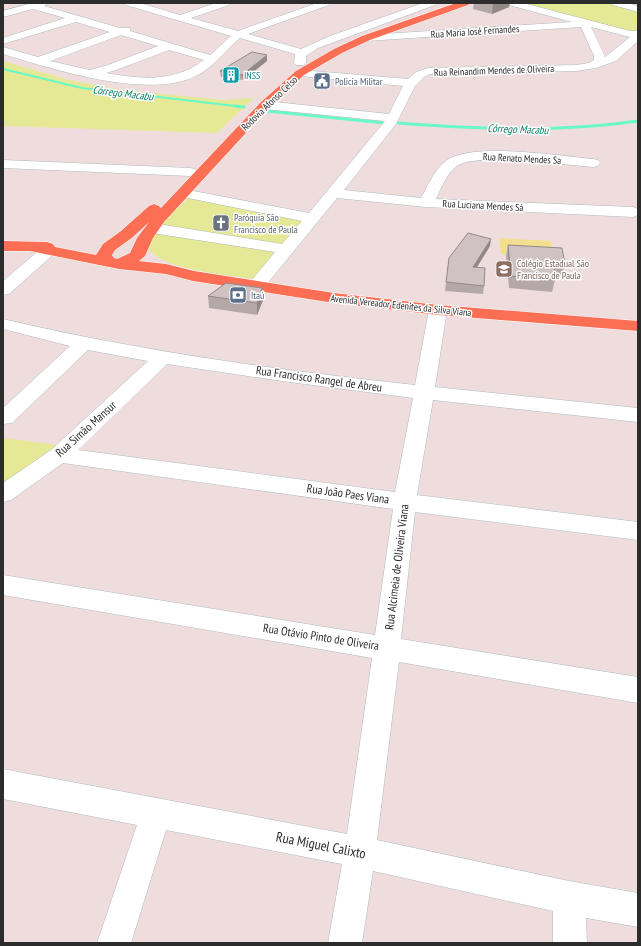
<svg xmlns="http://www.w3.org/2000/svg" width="641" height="946" font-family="'PT Sans Narrow',sans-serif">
  <rect width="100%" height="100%" fill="#efddde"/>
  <path fill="#e5e995" d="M523 3H638V32L635 33Z
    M3 61 69 80 121 90 224 100 254 98 217 133 3 126Z
    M190 197 305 219 254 279C235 276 148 269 148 244 148 230 180 206 190 197Z
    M3 438 59 445 3 490Z"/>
  <path fill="#f2e090" d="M499 238 551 241 553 257 501 254Z"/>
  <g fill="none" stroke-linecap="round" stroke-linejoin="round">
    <path stroke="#68f9c7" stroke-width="2" d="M3 69 82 88 244 107"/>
    <path stroke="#68f9c7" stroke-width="3" d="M235 106 244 107
      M267 111 385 123
      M398 123C480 129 556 133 638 121"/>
    <defs>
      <path id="minor" d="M32 3H48L44 6 120 28H130V31L210 55 231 36 126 5 124 3H140L180 15 216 3H231L229 5 191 18 238 31 317 3H331L329 5 248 34 301 49 330 36 423 3H437L435 5 318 48 306 56V63L304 65H296L294 63 295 54 240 38C225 50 214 67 196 76 148 100 52 69 3 54V47L38 57 110 32 76 22 3 44V38L65 18 33 9 3 17V11ZM121 35 158 46 108 65 90 70 50 61ZM169 50 204 60C174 83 140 79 106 73L116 70Z
        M507 3H523L630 31H638V41L616 61 596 68 576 71 430 74 424 77 415 86 396 124 344 190 421 198C428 186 435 168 447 160 474 142 560 156 593 159L598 160 600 163 598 166 593 167C566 165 477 152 457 166 447 173 441 188 436 199L633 207 638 209V215L633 217 426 207 337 198 262 290 256 291 250 290 247 286 275 252 152 233 146 231 144 228 146 225 152 223 282 244 302 221 183 197 178 196 176 193 178 190 183 189 309 213 385 121 265 109 261 108 259 105 261 102 265 101 389 114 403 86 300 76 296 75 294 73 296 71 300 70 408 79 416 72 428 68 576 65 589 63 594 60V56L581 27 366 41 361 38 366 35 572 22 509 5ZM591 27 626 36 630 37 605 57Z
        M611 3H627L638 6V12L613 5Z
        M3 160 190 168 195 169 197 172 195 175 190 176 3 168Z
        M48 246 54 248 56 251 54 254 9 294 3 295V281L42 248Z
        M438 305 444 306 447 310 435 387 638 408V422L433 400 417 495 638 522V540L415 512 401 639 638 677V703L399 662 377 840 569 881 638 893V927L586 918 587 943H553V911L373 871 362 943H328L342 864 166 830 131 943H97L137 825 3 799V769L347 834 372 658 3 595V575L375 635 393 509 63 463 11 500 3 502V483L51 450 148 361 88 350 12 423 3 424V408L70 346 3 329V319C139 351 277 370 415 385L429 310 432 306ZM167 364 282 381 413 398 395 492 78 450Z"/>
      <path id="major" d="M456 3H470L468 5 370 40 342 53 304 75 269 108 164 222 153 238 145 256 139 261 166 264 194 271 334 293 438 305 638 321V331L438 315 334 303 193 281 166 274 119 269 30 251H3V241L47 242 53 244 55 247 96 255 103 244 121 231 149 206 154 204 159 206 161 208 261 102 296 71 334 49 362 36ZM149 222 137 238 130 253 117 259 114 258 112 255 115 250 133 237Z"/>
    </defs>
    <use href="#minor" stroke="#adbabd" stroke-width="1"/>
    <use href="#major" stroke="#fff" stroke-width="1"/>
    <use href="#minor" fill="#fff" fill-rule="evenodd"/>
    <use href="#major" fill="#fc6f54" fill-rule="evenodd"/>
  </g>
  <path fill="#b3a7a7" d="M474 3H510L509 7 492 14 473 9Z
    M267 61 243 80 221 77 220 71Z
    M508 245 565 264 562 275H555V280L552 292 509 288 506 256Z
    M490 246 477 267 484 286 483 294 445 291 449 258Z
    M208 296 263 300 257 315 209 308Z"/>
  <path fill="#928888" d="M493 3H510L509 7 492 14Z
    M267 55V61L243 80 242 75Z
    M491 239 490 246 472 275 473 267Z
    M262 288 263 300 257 315V303Z"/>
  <path fill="#d0c2c2" stroke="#928888" d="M252 52 267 55 242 75 220 71Z
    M468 233 491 239 473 267 485 268 484 286 446 282 449 258Z
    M508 245 562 248 565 264 554 263 555 280 511 276Z
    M226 283 262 288 257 303 208 296Z"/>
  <defs>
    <symbol id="building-square" viewBox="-11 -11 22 22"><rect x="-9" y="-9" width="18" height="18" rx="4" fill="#0f9aa8" stroke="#fff"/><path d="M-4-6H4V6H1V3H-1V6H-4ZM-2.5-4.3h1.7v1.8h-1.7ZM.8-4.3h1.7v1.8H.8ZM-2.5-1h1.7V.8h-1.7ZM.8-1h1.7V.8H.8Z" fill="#fff"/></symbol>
    <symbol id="civic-square" viewBox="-11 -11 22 22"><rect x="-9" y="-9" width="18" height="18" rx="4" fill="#5c6f8a" stroke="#fff"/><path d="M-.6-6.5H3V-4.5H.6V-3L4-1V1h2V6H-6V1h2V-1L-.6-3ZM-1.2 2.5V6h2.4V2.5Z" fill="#fff"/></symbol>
    <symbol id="church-square" viewBox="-11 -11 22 22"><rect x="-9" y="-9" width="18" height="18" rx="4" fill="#6b7280" stroke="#fff"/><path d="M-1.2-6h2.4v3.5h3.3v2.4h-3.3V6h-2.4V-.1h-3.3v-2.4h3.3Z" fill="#fff"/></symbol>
    <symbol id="school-square" viewBox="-11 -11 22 22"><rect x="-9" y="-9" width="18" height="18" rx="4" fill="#8d6e63" stroke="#fff"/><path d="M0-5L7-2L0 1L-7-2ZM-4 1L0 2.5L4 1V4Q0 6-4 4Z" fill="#fff"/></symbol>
    <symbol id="bank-square" viewBox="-11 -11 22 22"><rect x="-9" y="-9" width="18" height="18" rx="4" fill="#5c6f8a" stroke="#fff"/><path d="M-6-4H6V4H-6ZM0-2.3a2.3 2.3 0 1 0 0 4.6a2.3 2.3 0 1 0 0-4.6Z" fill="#fff"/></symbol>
  </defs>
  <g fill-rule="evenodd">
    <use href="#building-square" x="221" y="65" width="20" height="20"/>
    <use href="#civic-square" x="312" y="71" width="20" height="20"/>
    <use href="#church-square" x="211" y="213" width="20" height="20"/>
    <use href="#school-square" x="494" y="259" width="20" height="20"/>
    <use href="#bank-square" x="228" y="285" width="20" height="20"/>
  </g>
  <g text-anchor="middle" stroke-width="3" stroke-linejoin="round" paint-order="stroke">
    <g font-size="10" fill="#2c2c2c" stroke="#fff">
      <text transform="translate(475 31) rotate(-4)" y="4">Rua Maria José Fernandes</text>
      <text transform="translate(494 70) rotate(-2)" y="4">Rua Reinandim Mendes de Oliveira</text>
      <text transform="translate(269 103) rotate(-44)" y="4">Rodovia Afonso Celso</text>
      <text transform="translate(522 158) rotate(3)" y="4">Rua Renato Mendes Sa</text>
      <text transform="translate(483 205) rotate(3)" y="4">Rua Luciana Mendes Sá</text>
      <text transform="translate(401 305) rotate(6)" y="4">Avenida Vereador Edenites da Silva Viana</text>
    </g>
    <g font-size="10" fill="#0d838f" stroke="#fff" text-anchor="start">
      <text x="244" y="79">INSS</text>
    </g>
    <g font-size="10" fill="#4e5e75" stroke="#fff" text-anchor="start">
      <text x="335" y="85">Policia Militar</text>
      <text x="251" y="299">Itaú</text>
    </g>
    <g font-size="10" fill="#5b616d" stroke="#fff" text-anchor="start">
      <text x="234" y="221">Paróquia São<tspan x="234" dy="12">Francisco de Paula</tspan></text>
    </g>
    <g font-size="10" fill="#785e54" stroke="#fff" text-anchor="start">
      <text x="517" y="267">Colégio Estadual São<tspan x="517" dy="12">Francisco de Paula</tspan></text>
    </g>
    <g font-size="11" font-style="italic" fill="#068463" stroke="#fff">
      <text transform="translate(123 93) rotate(7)" y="4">Córrego Macabu</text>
      <text transform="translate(518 129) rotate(2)" y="4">Córrego Macabu</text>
    </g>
    <g font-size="12" fill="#2c2c2c" stroke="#fff">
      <text transform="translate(319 379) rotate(8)" y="4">Rua Francisco Rangel de Abreu</text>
      <text transform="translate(86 429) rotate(-42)" y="4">Rua Simão Mansur</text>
      <text transform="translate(348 494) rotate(8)" y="4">Rua João Paes Viana</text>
      <text transform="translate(397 567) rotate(-83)" y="4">Rua Alcimeia de Oliveira Viana</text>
      <text transform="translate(321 637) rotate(9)" y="4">Rua Otávio Pinto de Oliveira</text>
    </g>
    <g font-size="14" fill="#2c2c2c" stroke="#fff">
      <text transform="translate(321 845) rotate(11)" y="5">Rua Miguel Calixto</text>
    </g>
  </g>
  <rect width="641" height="946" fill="none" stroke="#2c2c2c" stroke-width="8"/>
</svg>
